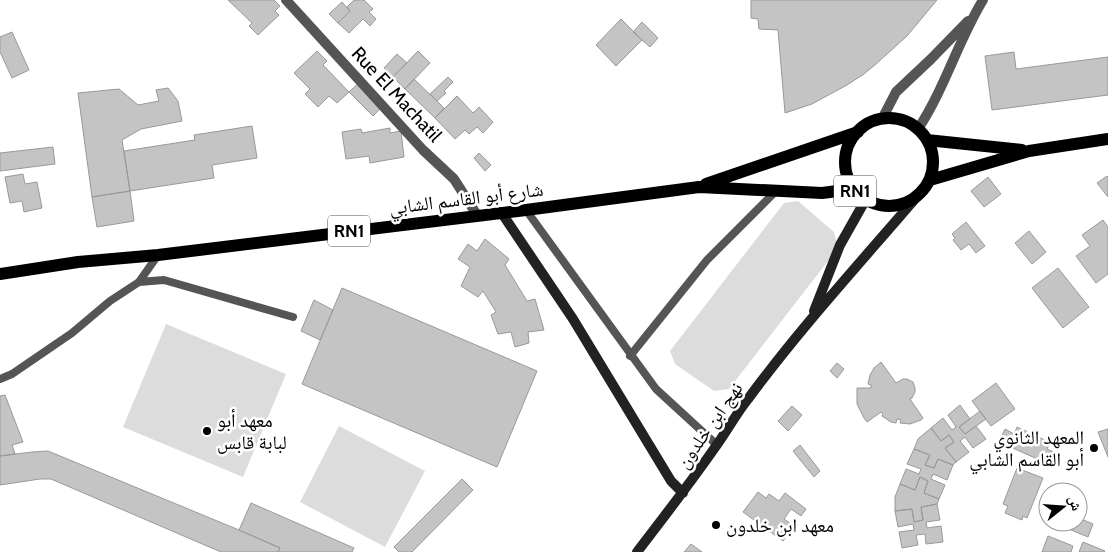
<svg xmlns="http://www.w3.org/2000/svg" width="1108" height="552" font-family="Cabin,'Noto Naskh Arabic',sans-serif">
  <rect width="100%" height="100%" fill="#fff"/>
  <path fill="#dcdcdc" d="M798 201 834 232 838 248 729 389 714 391 675 364 670 351 784 203Z
    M166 324 286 374 243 477 123 427Z
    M339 426 425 471 385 547 300 502Z"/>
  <path fill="#c4c4c4" stroke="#999" d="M228 0H274L280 6 275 11 279 15 258 35 249 26 252 23Z
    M354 0H364L373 9 369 12 376 19 370 26 363 19 349 33 338 23 350 11 347 7Z
    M751 0H937L907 36 876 64 864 74 847 85 812 104 785 113 778 30 759 29 758 19 751 18Z
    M342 2 350 11 338 23 329 14Z
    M621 19 642 40 616 66 596 45Z
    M642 22 658 38 650 47 633 32Z
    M12 32 29 70 12 78 0 52V37Z
    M317 51 327 61 323 65 349 92 337 103 329 96 318 107 305 94 310 89 294 73Z
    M418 51 430 63 405 89 393 77Z
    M1014 52 1016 69 1108 57V95L992 110 985 56Z
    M397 54 407 63 393 77 384 68Z
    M448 77 453 82 444 91 446 93 437 101 430 94Z
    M414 79 444 108 435 118 405 89Z
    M362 80 385 104 373 116 349 92Z
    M168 88 178 101 182 121 141 129 122 140 130 191 92 197 78 93 119 89 138 105 159 101 156 90Z
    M457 96 473 113 479 107 493 122 483 133 477 127 469 134 465 130 455 139 435 118Z
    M252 126 257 158 212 165 214 178 130 191 124 151 195 140 194 135Z
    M390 128V133L401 131 404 157 370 163 369 156 346 159 342 132 361 129 362 133Z
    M53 147 55 164 0 171V153Z
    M479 153 491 165 485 171 474 158Z
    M23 174 25 184 37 182 42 208 24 212 22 201 10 203 5 177Z
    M1107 176 1108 177V197L1097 183Z
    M988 177 1001 194 984 207 971 191Z
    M130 191 134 221 97 227 92 197Z
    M1103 220 1108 227V274L1096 283 1076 256 1090 246 1082 235Z
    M966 222 985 246 976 253 969 244 961 250 953 240 955 238 952 234Z
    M1029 231 1046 252 1032 264 1015 243Z
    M485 239 509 259 505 265 527 301 535 299 544 330 528 332 529 343 515 347 511 332 498 334 491 315 496 312 483 291 478 297 461 286 470 267 458 259 468 244 477 251Z
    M1058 268 1089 307 1063 328 1032 288Z
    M342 288 537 371 497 467 302 384Z
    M314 300 333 310 320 340 301 331Z
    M881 362 896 383 903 379H907L913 382 915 388V392L912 398 910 399 923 418 921 420 910 424 900 423 901 420 897 419 896 423 891 422 882 416 883 414 881 412 867 422 864 418 857 404V388H871V385L868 384 870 375 874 368Z
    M837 363 844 369 837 378 830 371Z
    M996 383 1015 409 991 426 972 401Z
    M5 395 23 442 12 445 15 454 0 456V396Z
    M960 405 970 419 959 427 965 434 976 426 986 439 973 448 965 437 960 441 969 452 956 462 945 448 954 442 949 435 941 441 931 428 943 418 952 430 956 427 948 415Z
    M792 406 802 415 788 431 778 421Z
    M980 411 986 419 965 434 959 427Z
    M1017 427 1028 432 1026 437 1036 441 1038 437 1050 442 1047 449 1056 453 1051 465 999 442 1005 429 1014 434Z
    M931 428 941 441 949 435 954 442 945 448 956 462 953 465 938 459 934 468 925 465 930 455 914 449 918 439Z
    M1108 429V457L1098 432Z
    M800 445 820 471 814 477 793 451Z
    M914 449 930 455 925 465 934 468 938 459 953 465 947 480 933 474 931 479 945 485 939 499 924 493 928 481 920 477 915 490 900 484 906 469 919 474 921 469 907 464Z
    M48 451 239 530 280 548 278 552H221L51 479H40L0 485V456L32 452Z
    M1017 468 1043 478 1027 518 1023 516 1022 520 1005 513 1008 506 1003 504Z
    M920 477 928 481 924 493 939 499 937 504 921 507 923 520 914 522 912 509 895 511V497L900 484 915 490Z
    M462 479 473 490 412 552H399L394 547Z
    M758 492 766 498 769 494 779 501 785 493 806 509 801 516 791 509 784 519 794 526 783 541 743 512Z
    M251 503 354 548 352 552H278L280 548 239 530Z
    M937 504 940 520 926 522 927 528 941 526 943 542 926 544 925 534 916 535 918 545 902 548 899 532 914 530 913 524 898 527 895 511 912 509 914 522 923 520 921 507Z
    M1078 511 1081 512 1079 518 1093 524 1088 537 1052 522H1078Z
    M1048 536 1073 546 1071 552H1042Z
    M1083 542 1105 551 1104 552H1079Z
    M691 544 702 552H684Z"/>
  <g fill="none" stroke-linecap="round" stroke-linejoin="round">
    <path stroke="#555" stroke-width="8" d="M526 210 656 389 717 445
      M139 282 164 280 293 317
      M630 356 707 260 777 190
      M0 379 12 374 72 333 110 301 139 282 158 255"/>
    <path stroke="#555" stroke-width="10" d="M286 0 423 150 454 179 477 215
      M882 119 896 92 931 59 968 21
      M918 129C945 88 958 41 983 0"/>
    <path stroke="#222" stroke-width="10" d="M501 212 573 319 671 481 683 493
      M814 311 840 245 866 199
      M637 552C664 517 691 482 716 446 727 431 736 414 748 399 801 327 862 261 920 193"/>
    <path stroke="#000" stroke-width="12" d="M845 162a44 44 0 1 1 88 0a44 44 0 1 1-88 0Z
      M927 140 1022 150
      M930 180 1029 151 1108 139
      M706 184 858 132
      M0 274 78 262 158 255 526 210 699 187 822 193 853 189"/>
  </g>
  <g fill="#000" stroke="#fff" stroke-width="2">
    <circle cx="207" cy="431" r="5"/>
    <circle cx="1094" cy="448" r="5"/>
    <circle cx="716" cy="525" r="5"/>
  </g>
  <g text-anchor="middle" stroke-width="5" stroke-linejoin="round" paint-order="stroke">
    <g fill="#fff" stroke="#4c4c4c" stroke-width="1">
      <rect x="834" y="175.5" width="42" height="31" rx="4"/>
      <rect x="328" y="215.5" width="42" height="31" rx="4"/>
    </g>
    <g font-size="18" font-weight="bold" fill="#000">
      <text x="855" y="197">RN1</text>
      <text x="349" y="237">RN1</text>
    </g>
    <g font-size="19" fill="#000" stroke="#fff">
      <text transform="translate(397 94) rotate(47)" y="7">Rue El Machatil</text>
      <text transform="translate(466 198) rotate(-7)" y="7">شارع أبو القاسم الشابي</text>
      <text transform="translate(709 425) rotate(-55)" y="7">نهج ابن خلدون</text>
    </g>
    <g font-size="19" fill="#000" stroke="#fff" text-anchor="start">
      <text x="217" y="427">معهد أبو<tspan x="217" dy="22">لبابة قابس</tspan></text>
      <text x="1084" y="444" text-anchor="end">المعهد الثانوي<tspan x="1084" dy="22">أبو القاسم الشابي</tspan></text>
      <text x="726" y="532">معهد ابن خلدون</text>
    </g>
  </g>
  <g transform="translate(1063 507) rotate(73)"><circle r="24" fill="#ffffff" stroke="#999999"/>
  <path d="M0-4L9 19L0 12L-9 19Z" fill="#000000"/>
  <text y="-8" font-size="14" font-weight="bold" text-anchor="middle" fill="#000000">ش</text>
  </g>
</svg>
